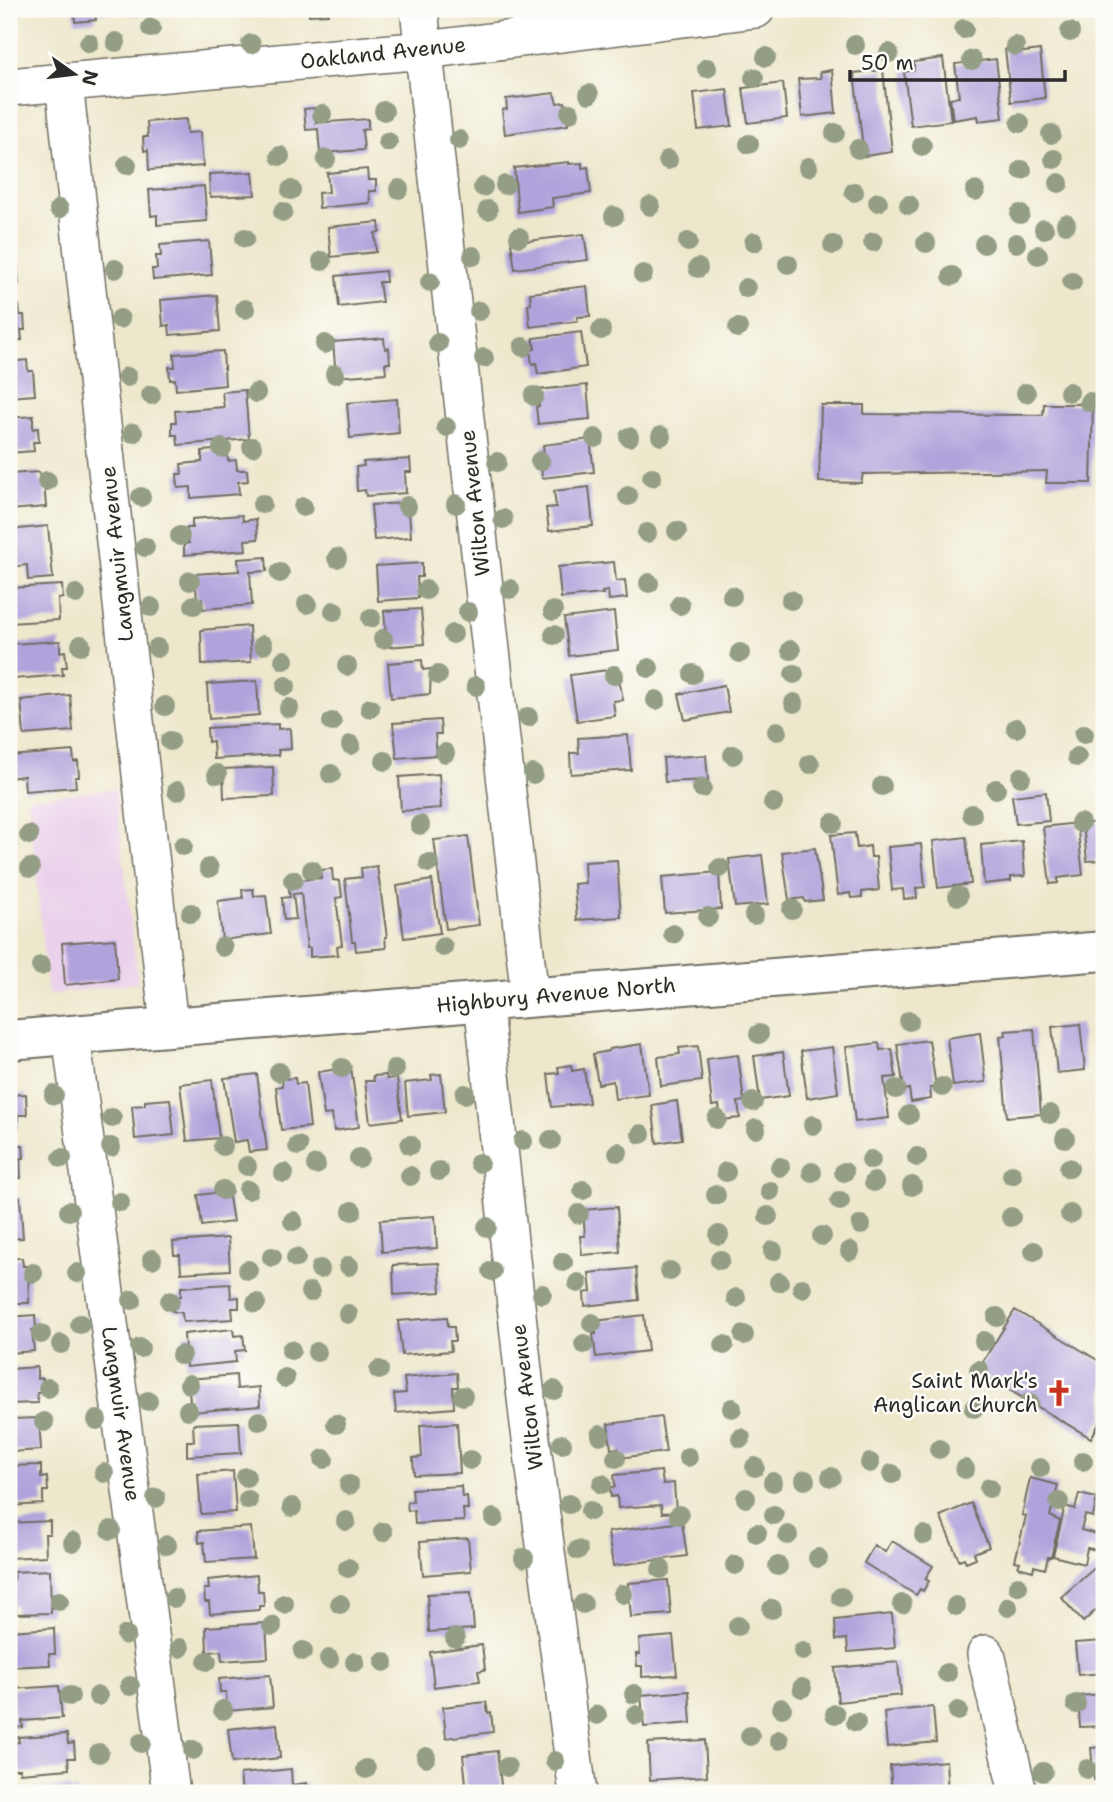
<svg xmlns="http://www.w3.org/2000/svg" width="1113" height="1802" font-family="'Shantell Sans',sans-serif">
  <rect width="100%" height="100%" fill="#fdfcf7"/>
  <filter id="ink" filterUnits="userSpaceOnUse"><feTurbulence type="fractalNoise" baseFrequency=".0143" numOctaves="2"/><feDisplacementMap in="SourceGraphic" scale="14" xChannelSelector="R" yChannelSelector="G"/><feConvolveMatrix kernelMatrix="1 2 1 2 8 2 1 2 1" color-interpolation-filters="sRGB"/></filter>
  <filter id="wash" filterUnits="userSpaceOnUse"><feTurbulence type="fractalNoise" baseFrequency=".00686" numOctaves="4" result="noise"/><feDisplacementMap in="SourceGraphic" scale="28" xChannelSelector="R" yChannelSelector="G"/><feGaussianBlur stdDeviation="1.57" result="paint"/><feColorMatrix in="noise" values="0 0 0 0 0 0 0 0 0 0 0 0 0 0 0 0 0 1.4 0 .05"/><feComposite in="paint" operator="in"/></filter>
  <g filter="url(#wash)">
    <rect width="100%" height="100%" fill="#ede7cb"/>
    <path fill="#ebd1eb" d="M115 789 138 982 48 995 28 798Z"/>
    <g id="blocks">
      <path fill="#b0a2db" d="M74 9H112L113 12 95 13 96 20 75 22Z
        M131 9H165V12L132 15Z
        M308 9H327L328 14 309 15Z
        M1017 48 1018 53 1040 50 1045 98 1011 102 1005 49Z
        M943 58 951 121 911 126 904 72 914 70V62Z
        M996 59 1003 118 979 121 978 116 953 120 950 98 959 97 955 64Z
        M832 70 836 113 802 117 798 79 821 78 820 72Z
        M883 70 892 152 864 156 854 73Z
        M783 83 787 118 748 123 743 88Z
        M727 89 732 126 698 130 694 93Z
        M554 93 557 103 565 102 568 125 505 134 502 110 507 109 506 99Z
        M315 108 316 123 368 119V129L362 130 364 150 320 153 318 129 306 130 304 109Z
        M186 119 187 133 200 132 203 166 149 170 148 150 144 151 143 137H148L147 122Z
        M569 162V164L582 163V168L588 167 591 193 552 198 553 207 518 212 514 168Z
        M367 169 368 180H376V191H369L370 203 319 208 318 193 329 192 327 173Z
        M253 172 255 195 210 197 209 174Z
        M204 186 207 221 157 225V215L151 216 149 190Z
        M9 203H13L14 218 9 219Z
        M379 222 380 232 375 233 376 252 331 257 328 227Z
        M584 234 588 260 515 269 511 243Z
        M209 241 212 275 153 280 152 269H157L156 256H161L160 245Z
        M9 249H11L12 259H17L19 284 9 285Z
        M385 271 386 282H379L382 302 339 307 336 276Z
        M587 286 590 316 577 317 578 321 530 327 528 304H531L530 293Z
        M217 295 220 331 170 335 169 325 163 326 161 300Z
        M9 305H19L20 315H24L25 330H21L22 340 9 341Z
        M581 332 586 367 538 374 536 363 532 364 530 350 535 349 533 338Z
        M384 338 385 349 389 348 390 363H385L386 373 336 377 333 342Z
        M223 351 225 385 176 390 175 379 170 380 169 367H175L174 354Z
        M27 360 28 371H33L35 395 9 397V362Z
        M587 385 590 419 538 424 536 407 539 406 537 390Z
        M245 390 249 439 178 445 177 435H172V422H176L175 411 224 407 222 392Z
        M397 399 399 433 350 438 347 403Z
        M1044 404H1093L1091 483H1046L1047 471 863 474 861 483 819 482 821 405H864V414L1043 415Z
        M33 416V429L38 428 39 442H33L34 451 9 453V418Z
        M590 439 594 472 542 478 541 464H545L543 445Z
        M227 449 228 461 236 460 237 470H247L248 481 238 482 239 494 191 498V487L178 488 177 474H182L181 464 202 462V451Z
        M410 459 411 472H405L406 493 366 496 365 490 357 491 356 467 364 466 363 462Z
        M39 472 40 483 44 482 46 507 9 510V474Z
        M589 487 593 526 549 531 546 508 556 507 554 491Z
        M403 503V512H409L411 537 374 540 371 505Z
        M242 515 243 521 256 519 258 539 245 540 246 550 184 555V544L189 543 188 541H184V534H187V528H192V519Z
        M48 526 53 578 28 580 27 565 9 567V530Z
        M266 557 267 571 250 572 252 605 203 609 202 599H197L195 574 239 571 238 559Z
        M614 562 616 581 625 580 627 598 609 600 608 591 602 592 603 594 561 598 558 567Z
        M422 563V577H417L418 598 378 601 376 566Z
        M62 585 63 598 58 599 59 620 9 623V588Z
        M421 609 424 644 387 647 384 611Z
        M614 612 618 650 569 656 564 618Z
        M249 626 251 662 202 665 201 630Z
        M60 641V652L65 651 67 667H62L63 675 13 679 11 644Z
        M422 660 423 670 431 669 430 694 391 698 388 663Z
        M608 670 609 680 619 678 623 700 613 701 615 716 577 721 570 675Z
        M257 681 259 715 209 719 207 684Z
        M724 685 729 712 685 720 679 694Z
        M70 695 73 731 24 735 21 700Z
        M440 720 441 734H435L437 755 397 758 393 723Z
        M278 724V729L290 728 291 749 278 750 279 755 214 759 213 741 208 742 207 728Z
        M628 735 631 770 571 774 570 753H579L578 738Z
        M73 751 74 762 78 761 79 777H75L76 787 25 791 24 776 9 778V756Z
        M706 755 708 780 665 782 663 758Z
        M273 767 274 796 224 798 223 769Z
        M439 774 441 808 401 811 399 777Z
        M1046 792 1049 821 1016 824 1012 796Z
        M1104 821V868H1102V860L1087 861 1083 824Z
        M1077 823 1083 875 1058 878V883L1050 884 1043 827Z
        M855 833 857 848 870 846 871 857H876L879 890 862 892V897L851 898 850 893 838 895 831 835Z
        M468 836 479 925 446 929 434 840Z
        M966 837 971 884 938 888 933 841Z
        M1022 841 1025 876 1011 877V881L984 884 981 845Z
        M921 844 925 887 916 888 917 898 904 899 903 889 892 890 888 847Z
        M815 848 823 900 805 902 804 898 789 900 782 852Z
        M762 855 768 904 735 907 729 859Z
        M617 860 621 917 577 920 574 884 585 883 584 862Z
        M377 866 387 937H385L386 948 356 951 355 941H352L345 879 362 877 361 868Z
        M332 869 333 880 340 881 342 897 336 898 342 945 337 946 338 955 310 957V948H307L301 893 293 894 296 919 284 920 282 898 290 897 288 881 321 878 320 870Z
        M719 872 721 909 665 913 662 877Z
        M432 880 440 933 404 938 397 886Z
        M253 889 254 896 266 895 271 934 222 940 218 901 243 898 242 890Z
        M115 939 118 979 65 985 62 943Z
        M1080 1024 1085 1070 1057 1073 1052 1027Z
        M1034 1029 1041 1114 1007 1117 1000 1036 1006 1035 1005 1031Z
        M980 1033 986 1082 953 1086 947 1038Z
        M929 1040 936 1087 930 1088 931 1099 911 1102 909 1089 904 1090 897 1044Z
        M879 1043 880 1050 892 1049 896 1077 884 1078 889 1118 855 1122 846 1047Z
        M642 1044 649 1095 615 1099 613 1081 598 1084 593 1054 609 1051 610 1049Z
        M698 1046 702 1081 661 1086 658 1057 680 1054 679 1048Z
        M832 1047 838 1093 807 1098 801 1051Z
        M783 1052 789 1096 760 1100 754 1056Z
        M738 1055 744 1101 738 1102 740 1118 721 1120 719 1105 712 1106 707 1059Z
        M571 1065 572 1071 584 1069 589 1103 552 1107 548 1074 559 1073 558 1067Z
        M351 1067 359 1127 334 1131 332 1114 324 1115 318 1072Z
        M257 1074 267 1150 249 1152 247 1140 234 1142 224 1078Z
        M441 1074 445 1112 408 1116 405 1083 432 1080 431 1075Z
        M386 1075 387 1079 397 1078 402 1119 370 1123 365 1081H374L373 1076Z
        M295 1078 296 1084 305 1083 310 1127 281 1130 276 1087 282 1086 283 1079Z
        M212 1080 219 1138 187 1141 180 1084Z
        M26 1094 27 1115H18V1128L9 1129V1095Z
        M170 1099 174 1135 135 1139 132 1106 145 1105V1101Z
        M677 1101 682 1139 657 1143 652 1105Z
        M9 1145H23L24 1158H20L21 1178 9 1179Z
        M228 1191 233 1222 202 1226 198 1195Z
        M20 1197 23 1238 9 1239V1198Z
        M617 1207 620 1252 582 1255 580 1236H585L583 1210Z
        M435 1216 437 1248 382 1252 380 1220Z
        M228 1238 230 1270 181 1273 180 1255H174L173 1242Z
        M9 1258H22L23 1266H28L29 1303H9Z
        M439 1263 441 1292 394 1295 393 1265Z
        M636 1268 639 1300 585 1306 584 1293 591 1292 589 1273Z
        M230 1284 231 1298 239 1297V1308H232L233 1319 183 1322 182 1313 172 1311 171 1300 181 1296V1287Z
        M1015 1310 1104 1364V1415L1091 1438 977 1371Z
        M35 1315 36 1329 32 1330 34 1351 9 1353V1317Z
        M644 1315 648 1351 596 1357 593 1334H596L595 1321Z
        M447 1317 448 1327H454L455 1341H450L451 1351 402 1355 398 1321Z
        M233 1329 234 1336 243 1335 245 1350 235 1351 236 1362 186 1367 184 1334Z
        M37 1367V1379L43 1378 44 1393H37L38 1403 9 1404V1369Z
        M457 1373 458 1387H453L454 1408 396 1413 394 1394 406 1393 404 1378Z
        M236 1375 237 1389 259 1387 260 1406 191 1412 188 1379Z
        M661 1417 666 1452 619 1458 618 1448 611 1449 608 1424Z
        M39 1418 41 1450 9 1452V1419Z
        M239 1422 241 1453 187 1456V1441H194L193 1424Z
        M457 1423 460 1473 414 1475 413 1458 422 1457 420 1425Z
        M41 1465V1478L47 1477 48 1491H43V1504L9 1506V1466Z
        M233 1471 236 1512 201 1514 198 1474Z
        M661 1471 663 1484 674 1483 676 1512 662 1513 661 1505 618 1508 617 1496 611 1497 610 1487H615L614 1475Z
        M1030 1478 1058 1485 1050 1516 1060 1521 1051 1557H1048L1045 1569 1034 1566 1033 1571 1018 1567 1020 1562 1015 1561 1026 1516 1022 1515Z
        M461 1486 462 1497 467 1496 468 1509H463L464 1521 415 1524 414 1510 408 1511 407 1502 413 1501 412 1489Z
        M1079 1494 1097 1498 1093 1517 1085 1515 1081 1530 1100 1535 1097 1550 1087 1548 1084 1564 1053 1556 1065 1506 1075 1509Z
        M971 1503 989 1547 974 1553 976 1558 966 1562 964 1558 959 1560 940 1516Z
        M50 1521V1534H45L46 1556 9 1558V1523Z
        M682 1522 687 1556 613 1566 608 1532Z
        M251 1527 254 1559 206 1562 204 1542 199 1543 198 1531Z
        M468 1538 471 1571 423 1575 420 1542Z
        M892 1541 933 1566 925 1579 929 1581 923 1591 920 1589 916 1595 864 1563 874 1545 885 1552Z
        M1098 1565 1104 1570V1619L1096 1610 1083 1622 1061 1597Z
        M50 1570 51 1613 16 1614V1605H9V1580H14L13 1572Z
        M257 1575 258 1591H263L264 1606H259V1610L210 1614 209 1602H205L204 1589H209L208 1580Z
        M668 1580 671 1614 631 1617 628 1583Z
        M471 1592 474 1629 429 1632 427 1594Z
        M892 1614 895 1648 848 1652 847 1639 836 1640 835 1620Z
        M266 1623 268 1658 222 1661 221 1651 207 1652 206 1627Z
        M54 1628 55 1654H49L50 1665 9 1667V1631Z
        M673 1636 677 1675 642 1677V1666H637L636 1654H640L639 1639Z
        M1104 1641V1673L1078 1675 1075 1643Z
        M482 1645 485 1670 478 1671 480 1681 434 1687 430 1652Z
        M898 1662 901 1695 838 1702 835 1668Z
        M270 1675 273 1707 227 1711 226 1692H220L219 1679Z
        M59 1686 62 1718 22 1721 23 1727 9 1728V1718L13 1717 12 1689Z
        M689 1691 691 1723 644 1727 641 1695Z
        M1104 1694V1726L1080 1727 1078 1696Z
        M486 1702 488 1713 491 1712 493 1732 446 1738 443 1707Z
        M933 1707 936 1742 887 1747 884 1712Z
        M277 1724 280 1758 232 1763 228 1729Z
        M67 1734 68 1744 74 1743 75 1758H68L69 1769 20 1773V1769H9V1743L19 1742 18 1737Z
        M705 1740 707 1776 650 1780 648 1743Z
        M1104 1747V1779L1094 1780 1091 1748Z
        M497 1751 502 1793H467L463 1755Z
        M946 1761 948 1793H892L890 1766Z
        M291 1769 292 1785 307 1783 308 1793H242L240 1774Z
        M70 1787V1790H77V1793H36V1789Z"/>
    </g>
  </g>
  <g filter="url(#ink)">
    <use href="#blocks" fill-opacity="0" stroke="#6f6d63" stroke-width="2"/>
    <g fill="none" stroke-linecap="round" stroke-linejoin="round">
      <defs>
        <path id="minor" d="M419 9 530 997
          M64 83 169 1026
          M9 87 425 50 756 9
          M483 1001 528 1416 578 1793
          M71 1035 171 1793
          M986 1654 1018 1793"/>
        <path id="major" d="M9 1040 1104 951"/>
      </defs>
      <use href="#minor" stroke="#6f6d63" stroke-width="40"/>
      <use href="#major" stroke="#6f6d63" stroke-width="42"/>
      <use href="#minor" stroke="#fff" stroke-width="37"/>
      <use href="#major" stroke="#fff" stroke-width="38"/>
    </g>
    <g fill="#939e84">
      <circle cx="151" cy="28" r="10"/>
      <circle cx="964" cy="29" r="10"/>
      <circle cx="1070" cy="32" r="10"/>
      <circle cx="116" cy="42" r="10"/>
      <circle cx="89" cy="43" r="10"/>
      <circle cx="251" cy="44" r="10"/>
      <circle cx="855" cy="45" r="10"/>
      <circle cx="1015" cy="46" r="10"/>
      <circle cx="889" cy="53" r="10"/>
      <circle cx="766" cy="57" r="10"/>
      <circle cx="972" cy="60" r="10"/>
      <circle cx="707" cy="68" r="10"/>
      <circle cx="754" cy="78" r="10"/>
      <circle cx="589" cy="94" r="10"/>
      <circle cx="384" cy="111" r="10"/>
      <circle cx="570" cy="113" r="10"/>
      <circle cx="322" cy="114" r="10"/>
      <circle cx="1020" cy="123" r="10"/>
      <circle cx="835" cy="133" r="10"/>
      <circle cx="1051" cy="134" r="10"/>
      <circle cx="459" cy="140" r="10"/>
      <circle cx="388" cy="142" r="10"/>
      <circle cx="749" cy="144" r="10"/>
      <circle cx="922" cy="146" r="10"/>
      <circle cx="858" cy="149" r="10"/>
      <circle cx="280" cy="156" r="10"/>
      <circle cx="326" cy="159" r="10"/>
      <circle cx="1054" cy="159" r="10"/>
      <circle cx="668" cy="160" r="10"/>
      <circle cx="127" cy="165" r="10"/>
      <circle cx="808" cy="167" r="10"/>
      <circle cx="1022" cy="170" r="10"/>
      <circle cx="1059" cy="183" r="10"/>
      <circle cx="505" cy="185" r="10"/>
      <circle cx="483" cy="187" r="10"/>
      <circle cx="399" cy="189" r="10"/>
      <circle cx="291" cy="190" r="10"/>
      <circle cx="975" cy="191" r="10"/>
      <circle cx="854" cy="192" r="10"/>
      <circle cx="878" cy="202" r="10"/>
      <circle cx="909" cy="205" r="10"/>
      <circle cx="650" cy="206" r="10"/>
      <circle cx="59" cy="209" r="10"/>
      <circle cx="488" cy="210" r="10"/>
      <circle cx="283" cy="212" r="10"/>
      <circle cx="1020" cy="214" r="10"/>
      <circle cx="614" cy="216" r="10"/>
      <circle cx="1066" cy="224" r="10"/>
      <circle cx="1044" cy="229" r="10"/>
      <circle cx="519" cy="237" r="10"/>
      <circle cx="245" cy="238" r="10"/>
      <circle cx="688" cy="242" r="10"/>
      <circle cx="754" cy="242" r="10"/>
      <circle cx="873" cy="242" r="10"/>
      <circle cx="926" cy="243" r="10"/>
      <circle cx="1016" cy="243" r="10"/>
      <circle cx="984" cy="244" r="10"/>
      <circle cx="833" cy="245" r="10"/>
      <circle cx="1038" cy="255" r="10"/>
      <circle cx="473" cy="256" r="10"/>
      <circle cx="322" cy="261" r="10"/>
      <circle cx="788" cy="264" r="10"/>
      <circle cx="698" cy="268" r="10"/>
      <circle cx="115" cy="269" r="10"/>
      <circle cx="643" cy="274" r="10"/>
      <circle cx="952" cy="276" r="10"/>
      <circle cx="430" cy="282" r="10"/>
      <circle cx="1072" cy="282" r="10"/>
      <circle cx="746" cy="288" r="10"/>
      <circle cx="245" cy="309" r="10"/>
      <circle cx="479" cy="311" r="10"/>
      <circle cx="120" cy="319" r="10"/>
      <circle cx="738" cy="328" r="10"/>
      <circle cx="601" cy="330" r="10"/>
      <circle cx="438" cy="343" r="10"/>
      <circle cx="325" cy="344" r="10"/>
      <circle cx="523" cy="347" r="10"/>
      <circle cx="484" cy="358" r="10"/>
      <circle cx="335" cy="374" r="10"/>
      <circle cx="127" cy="377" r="10"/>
      <circle cx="1069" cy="392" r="10"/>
      <circle cx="256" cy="393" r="10"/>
      <circle cx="1026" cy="393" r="10"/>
      <circle cx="151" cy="395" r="10"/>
      <circle cx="534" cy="396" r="10"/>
      <circle cx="1089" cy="402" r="10"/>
      <circle cx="446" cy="427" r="10"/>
      <circle cx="133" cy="433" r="10"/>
      <circle cx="661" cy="436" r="10"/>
      <circle cx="629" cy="437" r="10"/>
      <circle cx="595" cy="438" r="10"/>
      <circle cx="252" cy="447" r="10"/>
      <circle cx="222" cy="448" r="10"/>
      <circle cx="540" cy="461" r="10"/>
      <circle cx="497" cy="462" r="10"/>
      <circle cx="652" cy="477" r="10"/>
      <circle cx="47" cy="481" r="10"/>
      <circle cx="628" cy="496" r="10"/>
      <circle cx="141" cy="497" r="10"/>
      <circle cx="262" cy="504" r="10"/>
      <circle cx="456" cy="504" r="10"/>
      <circle cx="407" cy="506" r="10"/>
      <circle cx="303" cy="507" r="10"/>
      <circle cx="503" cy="519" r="10"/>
      <circle cx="677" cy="531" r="10"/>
      <circle cx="647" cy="533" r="10"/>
      <circle cx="180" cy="536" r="10"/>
      <circle cx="145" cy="547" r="10"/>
      <circle cx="337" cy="558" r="10"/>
      <circle cx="280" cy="573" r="10"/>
      <circle cx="190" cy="581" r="10"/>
      <circle cx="649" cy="583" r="10"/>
      <circle cx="510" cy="589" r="10"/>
      <circle cx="426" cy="590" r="10"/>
      <circle cx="76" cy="594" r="10"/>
      <circle cx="732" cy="596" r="10"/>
      <circle cx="791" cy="600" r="10"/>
      <circle cx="307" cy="604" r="10"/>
      <circle cx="194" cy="605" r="10"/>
      <circle cx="680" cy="605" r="10"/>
      <circle cx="151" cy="607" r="10"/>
      <circle cx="334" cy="611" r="10"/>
      <circle cx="553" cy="611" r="10"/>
      <circle cx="468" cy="612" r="10"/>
      <circle cx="371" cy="618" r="10"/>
      <circle cx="453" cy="634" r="10"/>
      <circle cx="554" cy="635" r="10"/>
      <circle cx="383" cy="639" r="10"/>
      <circle cx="81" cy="645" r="10"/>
      <circle cx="263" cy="645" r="10"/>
      <circle cx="157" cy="648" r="10"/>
      <circle cx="791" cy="650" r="10"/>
      <circle cx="740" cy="653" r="10"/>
      <circle cx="284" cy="660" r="10"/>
      <circle cx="347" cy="666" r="10"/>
      <circle cx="649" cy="668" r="10"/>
      <circle cx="693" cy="674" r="10"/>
      <circle cx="794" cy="674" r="10"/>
      <circle cx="438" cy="675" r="10"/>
      <circle cx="614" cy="675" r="10"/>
      <circle cx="286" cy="686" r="10"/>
      <circle cx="476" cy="686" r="10"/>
      <circle cx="656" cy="700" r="10"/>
      <circle cx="794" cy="703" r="10"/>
      <circle cx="165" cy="706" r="10"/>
      <circle cx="289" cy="708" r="10"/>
      <circle cx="370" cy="708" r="10"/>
      <circle cx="528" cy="717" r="10"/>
      <circle cx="332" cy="722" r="10"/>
      <circle cx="1016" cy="728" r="10"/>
      <circle cx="777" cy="731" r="10"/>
      <circle cx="1084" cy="734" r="10"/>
      <circle cx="170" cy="741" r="10"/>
      <circle cx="351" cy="745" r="10"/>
      <circle cx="445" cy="753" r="10"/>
      <circle cx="733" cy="755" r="10"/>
      <circle cx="1077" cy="757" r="10"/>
      <circle cx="385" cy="761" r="10"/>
      <circle cx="810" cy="764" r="10"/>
      <circle cx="217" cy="774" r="10"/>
      <circle cx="331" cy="774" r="10"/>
      <circle cx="533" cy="774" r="10"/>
      <circle cx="1021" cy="777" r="10"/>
      <circle cx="882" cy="786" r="10"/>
      <circle cx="702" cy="788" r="10"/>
      <circle cx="996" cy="789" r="10"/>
      <circle cx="177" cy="791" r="10"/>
      <circle cx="773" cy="803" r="10"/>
      <circle cx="972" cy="814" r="10"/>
      <circle cx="833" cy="823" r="10"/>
      <circle cx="1080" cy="823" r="10"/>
      <circle cx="420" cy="825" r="10"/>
      <circle cx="29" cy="835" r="10"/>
      <circle cx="183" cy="846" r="10"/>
      <circle cx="429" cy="863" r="10"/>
      <circle cx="30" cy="868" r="10"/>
      <circle cx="209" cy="868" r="10"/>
      <circle cx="720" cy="868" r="10"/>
      <circle cx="312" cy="870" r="10"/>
      <circle cx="293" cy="880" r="10"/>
      <circle cx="958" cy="896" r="10"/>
      <circle cx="792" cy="909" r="10"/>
      <circle cx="191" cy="913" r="10"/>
      <circle cx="754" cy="915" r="10"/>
      <circle cx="708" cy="917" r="10"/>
      <circle cx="673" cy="934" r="10"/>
      <circle cx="223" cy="947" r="10"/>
      <circle cx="443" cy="947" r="10"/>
      <circle cx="41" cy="966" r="10"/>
      <circle cx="909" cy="1021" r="10"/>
      <circle cx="759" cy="1034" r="10"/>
      <circle cx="342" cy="1068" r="10"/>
      <circle cx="395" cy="1069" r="10"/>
      <circle cx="279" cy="1072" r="10"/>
      <circle cx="942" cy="1087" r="10"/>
      <circle cx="896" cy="1089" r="10"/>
      <circle cx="465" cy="1094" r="10"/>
      <circle cx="54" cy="1095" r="10"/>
      <circle cx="753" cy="1102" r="10"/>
      <circle cx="1050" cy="1114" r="10"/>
      <circle cx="909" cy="1115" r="10"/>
      <circle cx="112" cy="1118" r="10"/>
      <circle cx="717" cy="1119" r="10"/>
      <circle cx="813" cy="1125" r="10"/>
      <circle cx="756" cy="1129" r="10"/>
      <circle cx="641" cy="1134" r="10"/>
      <circle cx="1065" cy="1138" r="10"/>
      <circle cx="551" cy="1140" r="10"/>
      <circle cx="523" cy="1141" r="10"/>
      <circle cx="410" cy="1145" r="10"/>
      <circle cx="223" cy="1146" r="10"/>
      <circle cx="298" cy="1146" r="10"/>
      <circle cx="111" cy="1147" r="10"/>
      <circle cx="618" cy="1152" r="10"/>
      <circle cx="917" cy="1157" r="10"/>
      <circle cx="62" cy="1158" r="10"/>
      <circle cx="359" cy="1158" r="10"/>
      <circle cx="871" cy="1160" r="10"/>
      <circle cx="479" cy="1163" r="10"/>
      <circle cx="316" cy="1165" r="10"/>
      <circle cx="247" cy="1166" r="10"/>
      <circle cx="780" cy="1167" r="10"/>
      <circle cx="1069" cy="1168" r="10"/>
      <circle cx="439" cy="1171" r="10"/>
      <circle cx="726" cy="1172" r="10"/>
      <circle cx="812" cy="1172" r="10"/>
      <circle cx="844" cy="1172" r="10"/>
      <circle cx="284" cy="1173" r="10"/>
      <circle cx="1012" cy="1175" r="10"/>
      <circle cx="410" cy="1176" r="10"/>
      <circle cx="874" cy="1182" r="10"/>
      <circle cx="912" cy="1186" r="10"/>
      <circle cx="223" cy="1190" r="10"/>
      <circle cx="248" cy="1190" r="10"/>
      <circle cx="583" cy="1190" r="10"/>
      <circle cx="770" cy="1191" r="10"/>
      <circle cx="716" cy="1195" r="10"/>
      <circle cx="840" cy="1201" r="10"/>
      <circle cx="120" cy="1202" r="10"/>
      <circle cx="69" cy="1211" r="10"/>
      <circle cx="352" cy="1211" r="10"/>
      <circle cx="579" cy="1214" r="10"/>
      <circle cx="1070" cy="1214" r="10"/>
      <circle cx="768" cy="1216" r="10"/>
      <circle cx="1011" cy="1217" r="10"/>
      <circle cx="293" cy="1221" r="10"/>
      <circle cx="861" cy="1225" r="10"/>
      <circle cx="487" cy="1227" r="10"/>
      <circle cx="719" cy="1235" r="10"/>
      <circle cx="822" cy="1236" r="10"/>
      <circle cx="773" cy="1251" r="10"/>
      <circle cx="850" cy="1251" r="10"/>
      <circle cx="1034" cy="1251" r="10"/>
      <circle cx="272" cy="1257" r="10"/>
      <circle cx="296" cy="1258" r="10"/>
      <circle cx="152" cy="1259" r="10"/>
      <circle cx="720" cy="1260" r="10"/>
      <circle cx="563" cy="1262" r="10"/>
      <circle cx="349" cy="1266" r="10"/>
      <circle cx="320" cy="1269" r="10"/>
      <circle cx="248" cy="1270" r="10"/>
      <circle cx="492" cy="1271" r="10"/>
      <circle cx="670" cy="1271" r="10"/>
      <circle cx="33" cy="1273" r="10"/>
      <circle cx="77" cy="1273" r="10"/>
      <circle cx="779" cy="1282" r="10"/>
      <circle cx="578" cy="1283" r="10"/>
      <circle cx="802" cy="1288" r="10"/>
      <circle cx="310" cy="1292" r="10"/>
      <circle cx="542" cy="1294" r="10"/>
      <circle cx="736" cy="1298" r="10"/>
      <circle cx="132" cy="1300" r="10"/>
      <circle cx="170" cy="1301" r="10"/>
      <circle cx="256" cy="1303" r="10"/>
      <circle cx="348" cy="1314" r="10"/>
      <circle cx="997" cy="1317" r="10"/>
      <circle cx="592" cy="1323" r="10"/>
      <circle cx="80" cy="1324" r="10"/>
      <circle cx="41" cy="1334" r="10"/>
      <circle cx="744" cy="1335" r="10"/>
      <circle cx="984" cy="1341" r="10"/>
      <circle cx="61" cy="1344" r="10"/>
      <circle cx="584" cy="1344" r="10"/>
      <circle cx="724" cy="1345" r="10"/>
      <circle cx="140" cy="1348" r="10"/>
      <circle cx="291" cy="1350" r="10"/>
      <circle cx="317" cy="1352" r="10"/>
      <circle cx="181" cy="1355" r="10"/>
      <circle cx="379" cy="1370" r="10"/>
      <circle cx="979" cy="1370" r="10"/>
      <circle cx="285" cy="1378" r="10"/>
      <circle cx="189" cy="1384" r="10"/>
      <circle cx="48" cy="1388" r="10"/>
      <circle cx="554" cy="1390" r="10"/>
      <circle cx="463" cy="1396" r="10"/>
      <circle cx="148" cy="1401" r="10"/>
      <circle cx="1029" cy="1403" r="10"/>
      <circle cx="732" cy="1408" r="10"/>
      <circle cx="974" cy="1408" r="10"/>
      <circle cx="188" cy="1410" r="10"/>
      <circle cx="97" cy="1420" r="10"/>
      <circle cx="259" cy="1421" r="10"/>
      <circle cx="44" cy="1422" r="10"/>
      <circle cx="336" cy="1424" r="10"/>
      <circle cx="600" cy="1435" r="10"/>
      <circle cx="741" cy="1438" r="10"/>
      <circle cx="562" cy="1444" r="10"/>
      <circle cx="939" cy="1449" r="10"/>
      <circle cx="688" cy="1457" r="10"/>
      <circle cx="616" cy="1458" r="10"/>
      <circle cx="324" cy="1459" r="10"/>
      <circle cx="470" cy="1460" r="10"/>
      <circle cx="1083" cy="1461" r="10"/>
      <circle cx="870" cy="1463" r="10"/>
      <circle cx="755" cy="1467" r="10"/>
      <circle cx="1040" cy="1468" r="10"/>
      <circle cx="965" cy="1469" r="10"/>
      <circle cx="104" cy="1473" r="10"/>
      <circle cx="892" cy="1474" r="10"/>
      <circle cx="246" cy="1477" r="10"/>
      <circle cx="831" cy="1477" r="10"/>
      <circle cx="805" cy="1480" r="10"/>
      <circle cx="773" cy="1482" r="10"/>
      <circle cx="602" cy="1484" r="10"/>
      <circle cx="349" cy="1485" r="10"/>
      <circle cx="989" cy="1488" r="10"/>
      <circle cx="156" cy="1498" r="10"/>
      <circle cx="746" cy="1498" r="10"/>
      <circle cx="248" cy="1500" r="10"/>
      <circle cx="1059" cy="1502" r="10"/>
      <circle cx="569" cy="1504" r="10"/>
      <circle cx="292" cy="1507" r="10"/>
      <circle cx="590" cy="1511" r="10"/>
      <circle cx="679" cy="1515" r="10"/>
      <circle cx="774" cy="1515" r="10"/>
      <circle cx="494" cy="1518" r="10"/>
      <circle cx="346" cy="1521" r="10"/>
      <circle cx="111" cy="1530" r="10"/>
      <circle cx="383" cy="1532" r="10"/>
      <circle cx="757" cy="1533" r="10"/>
      <circle cx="788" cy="1535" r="10"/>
      <circle cx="924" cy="1535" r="10"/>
      <circle cx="73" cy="1542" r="10"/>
      <circle cx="167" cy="1545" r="10"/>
      <circle cx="578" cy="1550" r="10"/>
      <circle cx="524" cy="1558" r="10"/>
      <circle cx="818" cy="1558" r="10"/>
      <circle cx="735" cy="1565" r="10"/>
      <circle cx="778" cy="1566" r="10"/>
      <circle cx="348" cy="1568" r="10"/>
      <circle cx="661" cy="1569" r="10"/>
      <circle cx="1018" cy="1586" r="10"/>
      <circle cx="623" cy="1594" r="10"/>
      <circle cx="841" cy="1597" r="10"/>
      <circle cx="174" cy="1598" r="10"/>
      <circle cx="59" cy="1601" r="10"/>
      <circle cx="284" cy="1604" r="10"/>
      <circle cx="340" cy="1604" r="10"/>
      <circle cx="583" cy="1604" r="10"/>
      <circle cx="902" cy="1604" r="10"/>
      <circle cx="956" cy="1606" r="10"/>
      <circle cx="1008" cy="1607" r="10"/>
      <circle cx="772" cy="1609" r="10"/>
      <circle cx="272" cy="1626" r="10"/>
      <circle cx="738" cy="1626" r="10"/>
      <circle cx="126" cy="1635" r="10"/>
      <circle cx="455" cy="1638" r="10"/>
      <circle cx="180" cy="1648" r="10"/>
      <circle cx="303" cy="1651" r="10"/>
      <circle cx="803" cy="1651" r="10"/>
      <circle cx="329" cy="1659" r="10"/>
      <circle cx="207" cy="1661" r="10"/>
      <circle cx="355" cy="1662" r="10"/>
      <circle cx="384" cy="1662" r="10"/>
      <circle cx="947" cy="1673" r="10"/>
      <circle cx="130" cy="1686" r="10"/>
      <circle cx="802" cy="1688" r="10"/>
      <circle cx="634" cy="1694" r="10"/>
      <circle cx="70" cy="1696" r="10"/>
      <circle cx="98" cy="1696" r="10"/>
      <circle cx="1076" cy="1704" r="10"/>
      <circle cx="782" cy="1708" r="10"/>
      <circle cx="223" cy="1710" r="10"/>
      <circle cx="958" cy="1711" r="10"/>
      <circle cx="835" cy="1714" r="10"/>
      <circle cx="597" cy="1715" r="10"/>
      <circle cx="636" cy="1715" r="10"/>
      <circle cx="856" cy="1722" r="10"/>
      <circle cx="750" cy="1736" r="10"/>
      <circle cx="779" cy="1740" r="10"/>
      <circle cx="141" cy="1743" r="10"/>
      <circle cx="193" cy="1750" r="10"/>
      <circle cx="99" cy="1753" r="10"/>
      <circle cx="426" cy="1757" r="10"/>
      <circle cx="555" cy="1761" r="10"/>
      <circle cx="507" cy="1767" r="10"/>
      <circle cx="366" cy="1769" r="10"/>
      <circle cx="1087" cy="1769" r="10"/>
      <circle cx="1043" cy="1772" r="10"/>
    </g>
  </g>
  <defs>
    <symbol id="church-bare" viewBox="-9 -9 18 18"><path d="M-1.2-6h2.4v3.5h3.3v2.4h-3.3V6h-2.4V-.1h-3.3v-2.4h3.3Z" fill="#c8321e" stroke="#fdfcf7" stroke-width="2.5" paint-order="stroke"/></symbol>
  </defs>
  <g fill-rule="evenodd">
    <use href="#church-bare" x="1040" y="1374" width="38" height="38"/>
  </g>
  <g text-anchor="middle" stroke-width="5" stroke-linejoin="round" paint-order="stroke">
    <g font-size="21" fill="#2b2b2b" stroke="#fdfcf7">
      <text transform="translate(383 53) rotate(-6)" y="7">Oakland Avenue</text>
      <text transform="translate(475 503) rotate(-96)" y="7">Wilton Avenue</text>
      <text transform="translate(117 554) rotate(-96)" y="7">Langmuir Avenue</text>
      <text transform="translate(556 995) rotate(-5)" y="7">Highbury Avenue North</text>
      <text transform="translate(527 1397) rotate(-97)" y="7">Wilton Avenue</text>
      <text transform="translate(121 1414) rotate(82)" y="7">Langmuir Avenue</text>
    </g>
    <g font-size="21" fill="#2b2b2b" stroke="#fdfcf7" text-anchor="end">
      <text x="1038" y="1388">Saint Mark's<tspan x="1038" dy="24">Anglican Church</tspan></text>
    </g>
  </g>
  <rect width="1113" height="1802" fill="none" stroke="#fdfcf7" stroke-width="35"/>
  <g transform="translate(74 74) rotate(104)" stroke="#fdfcf7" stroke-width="5" paint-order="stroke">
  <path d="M0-5L12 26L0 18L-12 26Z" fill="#2b2b2b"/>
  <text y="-10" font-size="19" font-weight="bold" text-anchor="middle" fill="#2b2b2b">N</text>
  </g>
  <path d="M850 70v10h215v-10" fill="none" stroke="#2b2b2b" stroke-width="3.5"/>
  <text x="861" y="70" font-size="21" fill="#2b2b2b" stroke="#fdfcf7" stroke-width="5" paint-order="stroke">50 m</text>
</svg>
